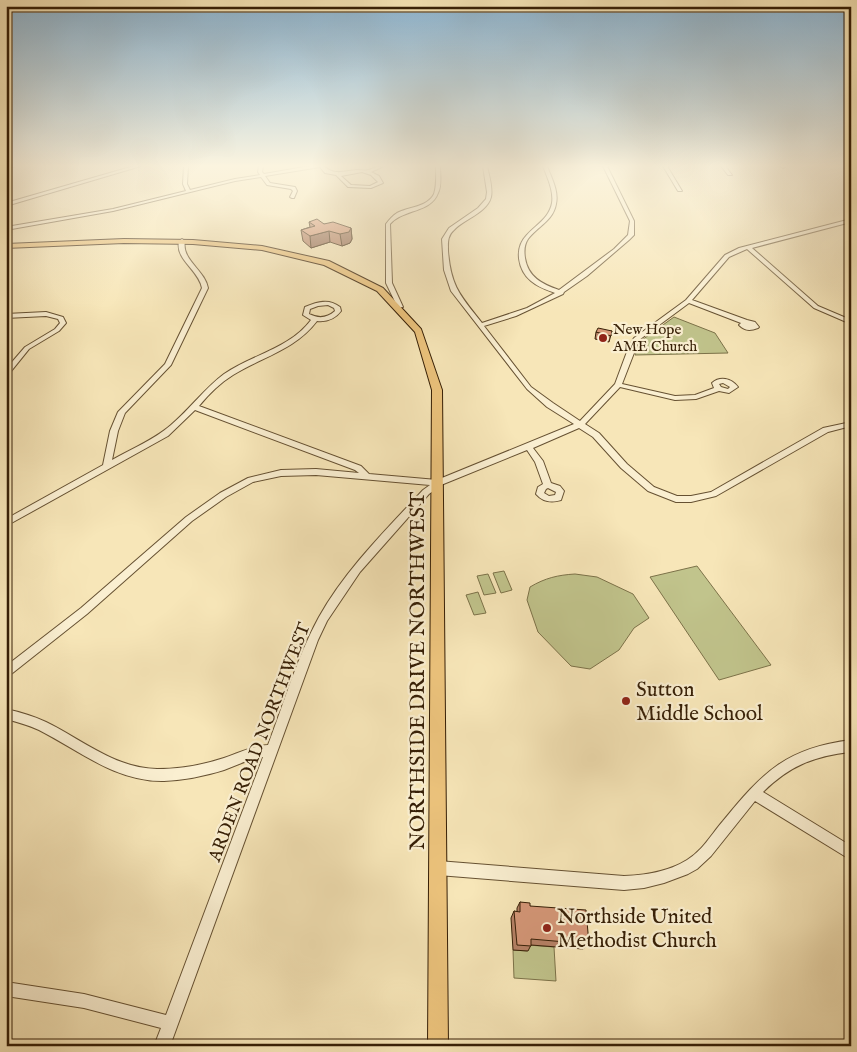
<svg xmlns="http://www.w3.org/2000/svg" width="857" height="1052" font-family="'IM FELL English',serif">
  <rect width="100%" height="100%" fill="#f7e6b8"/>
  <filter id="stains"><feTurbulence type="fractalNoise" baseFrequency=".004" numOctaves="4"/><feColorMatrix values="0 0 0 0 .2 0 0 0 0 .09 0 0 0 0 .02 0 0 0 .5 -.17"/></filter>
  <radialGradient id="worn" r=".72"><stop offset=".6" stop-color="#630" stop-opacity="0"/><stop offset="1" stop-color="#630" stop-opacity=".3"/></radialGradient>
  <path fill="#c1c48c" stroke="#7c7249" d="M674 317 715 333 728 353 635 355 642 340Z
    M697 566 771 665 719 680 650 577Z
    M504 571 512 590 501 593 493 573Z
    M488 574 496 593 484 595 477 576Z
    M575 574 597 577 633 594 649 618 634 628 619 650 590 669 571 666 538 632 527 600 530 587C545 578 558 575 575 574Z
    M478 592 486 613 474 615 466 595Z
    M528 945 554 947 556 981 514 978 513 950 527 951Z"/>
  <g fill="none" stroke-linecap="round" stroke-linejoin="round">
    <defs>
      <path id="minor" d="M14 166V167L6 169V167Z
        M134 166H141L6 206V203Z
        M184 166H188L187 184 190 190 235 179 260 175 258 172 259 166H263L262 172 264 174 310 166H324C334 176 344 171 357 170 361 170 365 171 369 170 374 168 378 166 384 166L371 172 379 176 383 183 371 188 348 187 336 175 325 173 320 167 265 176 270 183 295 187 297 191 294 198H292L290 197 293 191 291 189 267 185 261 177 235 181 113 211 6 230V227L113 209 186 191 183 184ZM362 172 371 175 378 182 370 186 351 185 341 176Z
        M436 166H440C440 175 442 185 438 193 431 213 403 209 390 224L392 283 403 307 398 308 386 283V224C389 220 392 216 397 213 408 207 428 207 434 194 437 185 436 175 436 166Z
        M483 166H487C489 175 493 188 491 197 487 213 464 219 454 230 447 236 448 243 448 251 451 287 460 295 482 323L527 308 555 293C547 290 538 287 531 281 518 270 514 249 526 236 535 225 549 219 552 203 554 191 547 177 543 166H547C551 177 559 191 556 204 553 221 538 226 528 239 524 245 524 251 525 258 528 277 542 284 559 290L614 249 628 235 630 221 603 166H607L634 221V235L629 240 587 276 564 292 563 294 516 316 484 326 531 387 553 403 580 421 615 384 628 349 634 338 686 300 725 255 739 248 851 219V222L752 248 818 306 851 320V324L814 308 747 249 729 257 692 300 747 320 755 322 759 327 758 328C750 331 745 331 739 325L741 323 689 303 639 340 622 384 675 396 695 395 714 388 712 383C720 376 731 378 738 387L729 393 719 391 696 399 675 400 620 387 585 424 599 433 627 464 654 487 677 496H691L711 492 823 428 851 422V426L828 432 716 496 691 502H676L648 491 621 468 593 437 579 428 533 448 543 461 551 483 560 486 564 491 561 500C551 503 543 502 536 494L538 487 543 484 535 462 527 450 441 485 429 494 360 572 327 621 318 640 170 1046H154L161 1028 84 1008 6 996V982L84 994 166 1015 263 757C249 759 237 765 224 770 205 776 184 780 164 781 116 782 80 751 39 730 28 725 17 722 6 719V709C20 712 33 716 46 722 83 740 114 768 157 769 180 769 203 765 224 758 239 753 252 746 268 745 284 703 297 657 319 617 346 569 386 530 423 490L430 485 316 475 281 476 253 482 226 497 192 521 87 614 10 675 6 677V666L81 608 186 517 220 493 248 478 281 470 316 469 359 473 355 470 195 410 168 436 6 526V519L103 465 110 431 118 412 165 364 202 288C199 270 175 260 179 241L182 239 185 241C181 260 205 270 208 288L171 365 125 413 118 431 112 460C131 449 154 440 171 425 190 409 204 389 224 374 253 354 289 349 311 320L303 315 305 307C317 302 329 298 340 307L341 311C335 319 327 322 317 321 295 350 262 357 233 375 220 383 209 394 199 406L361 466 369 474 437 480 574 424 547 407 527 389 451 291 444 270 442 239 449 228 478 208 486 199 487 192ZM328 305 334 308 335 311C327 318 319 319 309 314L310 309 318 306ZM723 383 730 387 728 389 721 387 719 384ZM548 488 556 492 555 495 549 496 544 493 546 489Z
        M663 166H667L682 191H678Z
        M721 166H725L732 175H728Z
        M780 166H785V167L783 168Z
        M46 312 63 317 66 323 59 331 29 349 8 375 6 376V369L25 347 55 329 60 323 58 319 46 316 6 318V314Z
        M851 740V752C814 756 789 766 763 792L851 846V860L755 801 711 856 697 869 688 874 664 883 644 888 624 890 438 875 433 873 431 868 433 863 438 861 624 876C645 875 668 872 687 860 702 851 711 835 723 821 762 773 786 748 851 740Z"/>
      <path id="major" d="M124 239 193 240 262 246 329 261 383 288 421 329 442 390 448 1046H428L432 390 415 332 377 291 324 265 262 250 193 244 124 243 6 248V244Z"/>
    </defs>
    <use href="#minor" stroke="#665132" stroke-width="2"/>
    <use href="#major" stroke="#361f06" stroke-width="2"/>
    <use href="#minor" fill="#faefd1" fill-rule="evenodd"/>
    <use href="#major" fill="#ecc37c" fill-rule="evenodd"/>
  </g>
  <path fill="#b78267" stroke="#361f06" d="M309 222 351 228 352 239 350 243 342 246 330 242 311 248 303 241 301 230 310 227Z
    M612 331 609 342 595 339 596 332Z
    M520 902 530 906 589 944 583 949 531 945 528 951 513 950 511 918 514 911 517 912V908Z"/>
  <path fill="#956a54" stroke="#361f06" d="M351 228 352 239 350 243 342 246 340 234Z
    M329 231 330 242 311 248 310 236Z"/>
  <path fill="#d59778" stroke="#361f06" d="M317 219 324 224 333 222 351 228 349 232 340 234 329 231 310 236 301 230 315 226 309 222Z
    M598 328 612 331 611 336 596 332Z
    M520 902 530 903V906L586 910 589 944 531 939V946L517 945 514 911 520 912Z"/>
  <linearGradient id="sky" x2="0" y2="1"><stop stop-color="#8cb7d6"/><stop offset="0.53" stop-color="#fbf4df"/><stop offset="1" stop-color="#fbf4df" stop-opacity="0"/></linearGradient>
  <rect width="857" height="313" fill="url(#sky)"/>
  <g fill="#8f2418" stroke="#faefd1" stroke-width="2">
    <circle cx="603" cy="338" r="5"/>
    <circle cx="626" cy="701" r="5"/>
    <circle cx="547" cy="928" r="5"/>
  </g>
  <g text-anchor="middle" stroke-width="4.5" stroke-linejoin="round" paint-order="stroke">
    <g font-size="15" fill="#361f06" stroke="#faefd1" text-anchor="start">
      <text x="613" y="334">New Hope<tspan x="613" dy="17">AME Church</tspan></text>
    </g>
    <g font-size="18" fill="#361f06" stroke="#faefd1">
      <text transform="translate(259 742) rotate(-69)" y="6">ARDEN ROAD NORTHWEST</text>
    </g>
    <g font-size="21" fill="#361f06" stroke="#faefd1">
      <text transform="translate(417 671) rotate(-90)" y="7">NORTHSIDE DRIVE NORTHWEST</text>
    </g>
    <g font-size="21" fill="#361f06" stroke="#faefd1" text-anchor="start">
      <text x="636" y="696">Sutton<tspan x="636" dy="24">Middle School</tspan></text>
      <text x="557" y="923">Northside United<tspan x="557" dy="24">Methodist Church</tspan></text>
    </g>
  </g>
  <rect width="857" height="1052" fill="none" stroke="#f7e6b8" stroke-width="25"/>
  <rect x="8" y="8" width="842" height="1037" fill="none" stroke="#361f06" stroke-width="2.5"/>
  <rect x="12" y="12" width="832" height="1027" fill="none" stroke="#361f06"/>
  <rect width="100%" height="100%" filter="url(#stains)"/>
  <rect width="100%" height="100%" fill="url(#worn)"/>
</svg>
